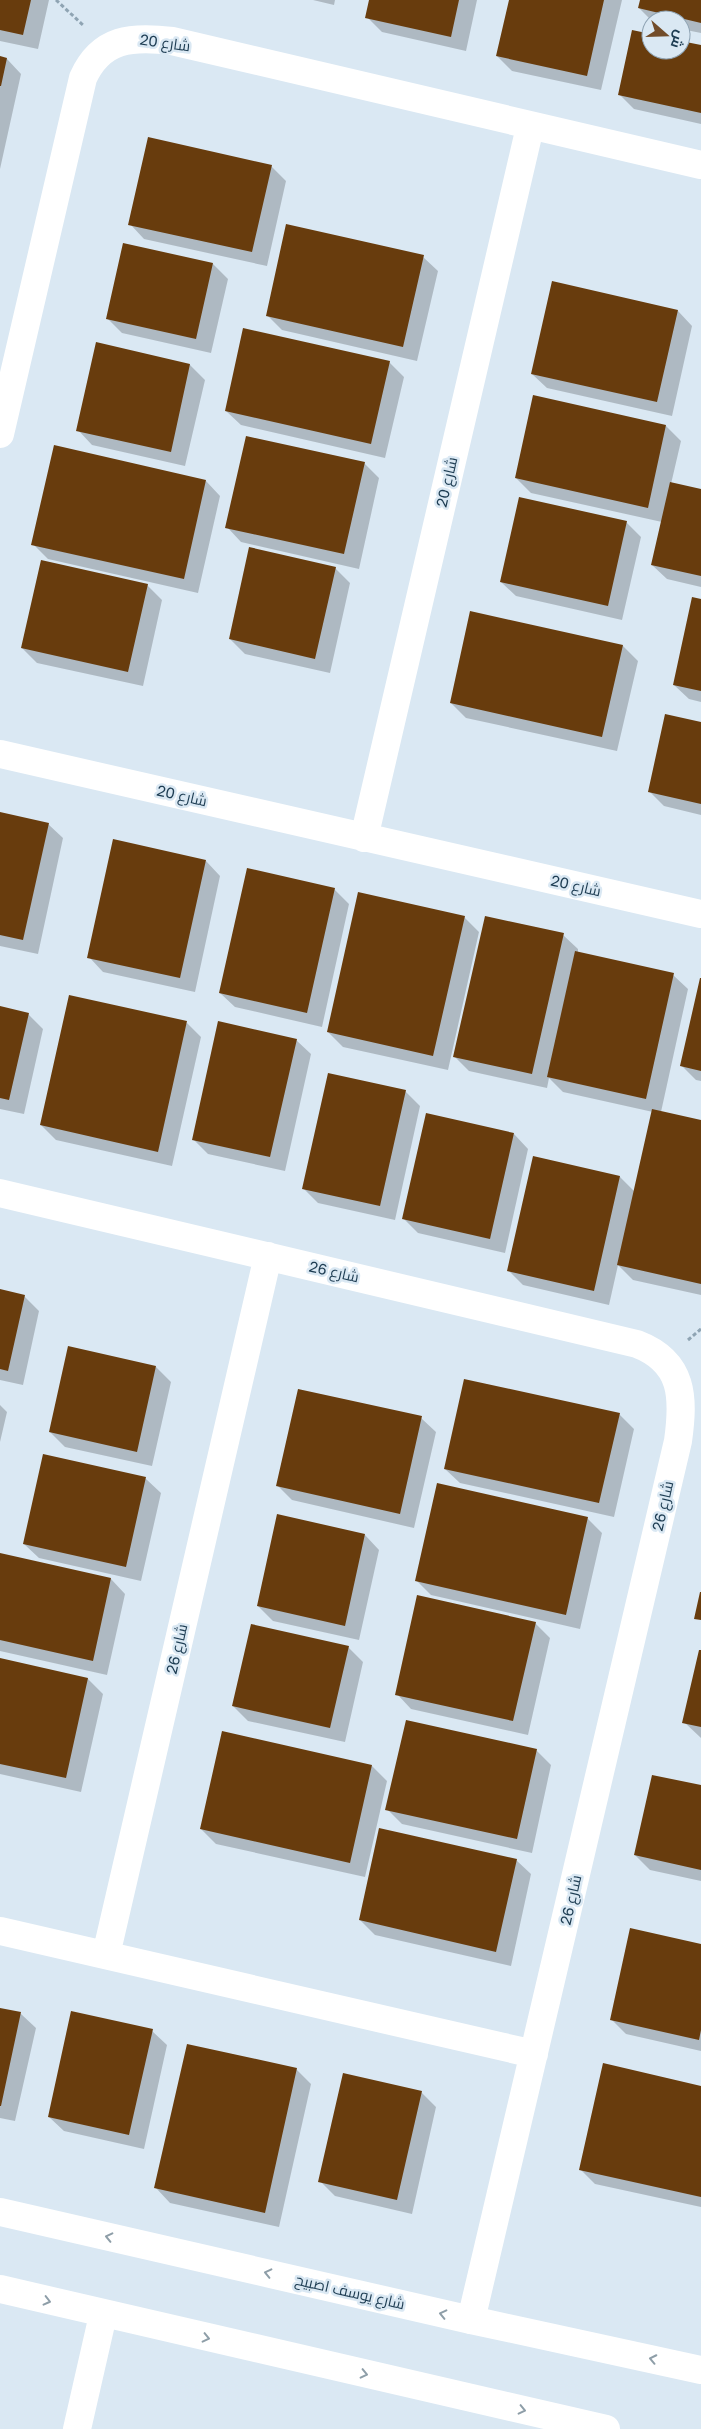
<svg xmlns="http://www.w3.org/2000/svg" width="701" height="2429" font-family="'Golos Text',Cairo,sans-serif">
  <rect width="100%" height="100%" fill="#dae8f3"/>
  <path fill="#0003" d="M0 0H49L38 49 0 41Z
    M313 0H335L334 5Z
    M371 0H477L466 51 382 32 367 17Z
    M510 0H622L601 90 512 71 497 56Z
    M641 0H701V33L681 29V20H651L639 8Z
    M651 35V50H681V42L701 46V124L634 109 619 94Z
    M0 57 7 59 21 74 0 169Z
    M271 166 286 181 267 266 144 239 130 224Z
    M124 244 213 264 228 279 211 353 122 333 107 318Z
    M423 257 438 271 417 361 282 330 267 315Z
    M678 311 692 326 672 416 547 388 532 374Z
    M97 344 190 365 205 380 185 466 92 445 78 430Z
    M389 362 404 377 385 458 241 425 226 411Z
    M666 426 681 441 671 484 701 491V587L667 579 652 565 662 522 531 493 516 478Z
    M364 463 379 478 359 569 241 542 227 527Z
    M206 481 220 496 198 593 48 559 33 544Z
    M626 522 641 537 622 620 516 596 501 582Z
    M335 568 350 583 330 673 245 654 230 639Z
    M147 585 162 600 143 686 37 663 22 648Z
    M701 600V702L689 699 674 685Z
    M471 613 623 646 638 661 617 751 466 718 451 703Z
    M701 723V815L664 806 649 791Z
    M0 813 48 824 63 838 38 954 0 946Z
    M206 861 220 876 195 992 103 972 89 957Z
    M334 889 349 904 322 1027 235 1007 220 993Z
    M464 917 479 932 448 1070 343 1047 328 1032Z
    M563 935 578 949V953L673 975 688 989 661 1112 701 1121V1295L633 1280 618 1265 609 1305 523 1285 508 1270 534 1158 620 1177 635 1192 653 1112 563 1092 549 1078 547 1088 469 1071 455 1057Z
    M701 980V1081L696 1080 682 1066Z
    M0 1008 28 1014 43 1029 24 1114 0 1109Z
    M187 1023 201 1037 172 1166 56 1140 41 1125Z
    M296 1040 311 1054 285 1171 208 1154 193 1139Z
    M405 1091 420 1106 395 1220 318 1203 303 1188Z
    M514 1134 528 1149 505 1253 418 1233 404 1219Z
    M0 1291 24 1296 39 1311 23 1385 0 1380Z
    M156 1367 171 1382 152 1466 65 1447 50 1432Z
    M0 1405 7 1412 0 1442Z
    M619 1414 634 1429 614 1517 460 1483 445 1469Z
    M421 1418 436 1432 414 1528 292 1500 277 1485Z
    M44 1456 146 1479 161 1493 141 1581 39 1558 24 1544Z
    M587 1518 602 1533 580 1629 431 1595 417 1581Z
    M365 1535 379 1550 359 1640 273 1621 258 1606Z
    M0 1554 111 1579 125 1594 107 1675 0 1651Z
    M535 1623 550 1638 528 1735 411 1709 397 1694Z
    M348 1647 363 1662 345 1742 248 1721 233 1706Z
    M701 1652V1738L684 1722Z
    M0 1660 88 1679 103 1694 81 1792 0 1774Z
    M536 1750 551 1765 532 1853 402 1824 387 1809Z
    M372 1766 387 1781 365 1877 216 1844 201 1829Z
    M701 1787V1881L650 1870 635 1855Z
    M516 1860 531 1874 511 1966 375 1935 360 1920Z
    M701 1945V2051L626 2034 611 2019Z
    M0 2009 21 2014 36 2028 15 2121 0 2118Z
    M152 2031 167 2045 144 2149 64 2131 49 2117Z
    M296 2069 311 2084 279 2227 170 2203 156 2188Z
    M701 2087V2207L595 2184 580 2169Z
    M421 2092 436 2107 412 2214 335 2196 320 2181Z"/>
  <path fill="#683c0d" d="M0 0H31L23 35 0 30Z
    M369 0H459L451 37 365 18Z
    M509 0H604L587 76 496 56Z
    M640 0H701V23L638 8Z
    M632 30 651 34V50H681V41L701 45V113L618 95Z
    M0 56 7 58 1 86H0Z
    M148 137 272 165 252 252 128 225Z
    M286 224 424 255 403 347 266 316Z
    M123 243 213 263 196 339 106 319Z
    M552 281 678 310 657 402 531 374Z
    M243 328 390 361 371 444 225 411Z
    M96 342 190 364 171 452 76 431Z
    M533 395 666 425 648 508 515 478Z
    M246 436 365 462 344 554 225 528Z
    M54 445 206 480 184 579 31 545Z
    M670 482 701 489V576L651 565Z
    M519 497 627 521 608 606 500 582Z
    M249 547 336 567 315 659 229 639Z
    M41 560 148 584 128 672 21 648Z
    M692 597 701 599V691L673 685Z
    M470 611 623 645 602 737 450 703Z
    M665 714 701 722V804L648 792Z
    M0 812 49 823 23 940 0 935Z
    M113 839 206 860 180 978 87 958Z
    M247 868 335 888 307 1013 219 993Z
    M358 892 465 916 433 1056 327 1032Z
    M485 916 564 933 532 1074 453 1057Z
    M575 951 674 973 646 1099 547 1077Z
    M700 978H701V1071L680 1066Z
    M69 995 187 1021 158 1152 40 1125Z
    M0 1006 29 1013 9 1100 0 1098Z
    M218 1021 297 1039 270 1157 192 1140Z
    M328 1073 406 1090 380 1206 302 1189Z
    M652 1109 701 1120V1284L617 1265Z
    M426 1113 514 1133 490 1239 402 1219Z
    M533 1156 620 1176 594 1291 507 1271Z
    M0 1289 25 1295 8 1371 0 1369Z
    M68 1346 156 1366 137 1452 49 1432Z
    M464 1379 620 1413 599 1503 444 1469Z
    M298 1389 422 1416 400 1514 276 1486Z
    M43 1454 146 1477 126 1567 23 1544Z
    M437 1483 588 1517 566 1615 415 1581Z
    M277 1514 365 1534 345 1626 257 1606Z
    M0 1553 111 1578 93 1661 0 1640Z
    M700 1592H701V1620L694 1619Z
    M417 1595 536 1622 513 1721 395 1695Z
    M251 1624 349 1646 330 1728 232 1706Z
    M699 1650H701V1727L682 1723Z
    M0 1658 88 1678 66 1778 0 1764Z
    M406 1720 537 1749 517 1839 385 1810Z
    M222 1731 372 1765 350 1863 200 1829Z
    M652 1775 701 1785V1870L634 1855Z
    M379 1828 517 1859 496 1952 359 1920Z
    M630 1928 701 1944V2030L699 2040 610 2020Z
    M0 2008 21 2012 1 2106H0Z
    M71 2011 153 2029 129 2135 48 2117Z
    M187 2044 297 2068 265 2213 154 2188Z
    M603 2063 701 2086V2197L579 2170Z
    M343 2073 422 2091 397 2200 318 2182Z"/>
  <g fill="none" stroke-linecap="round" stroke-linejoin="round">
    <path stroke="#8fa4b3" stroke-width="3" stroke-dasharray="4 2.5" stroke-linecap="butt" d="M56 0 83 25
      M688 1340 701 1329"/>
    <path stroke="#fff" stroke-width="28" d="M0 434 83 78C101 38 132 36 172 41L701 165
      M0 754 701 914
      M364 838 530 127
      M0 1193 637 1344C684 1362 684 1398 678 1441L471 2320
      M0 1931 534 2054
      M106 1955 268 1256"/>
    <path stroke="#fff" stroke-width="28" d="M0 2212 471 2320 701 2370
      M0 2289 606 2429
      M77 2429 103 2315"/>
  </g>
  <defs><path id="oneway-chevron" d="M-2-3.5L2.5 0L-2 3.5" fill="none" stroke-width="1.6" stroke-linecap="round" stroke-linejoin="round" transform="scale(1.25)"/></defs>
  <g stroke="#8e9ea8">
    <use href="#oneway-chevron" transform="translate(109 2237) rotate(-167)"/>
    <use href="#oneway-chevron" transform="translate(268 2273) rotate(-167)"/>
    <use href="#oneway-chevron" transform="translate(47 2301) rotate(14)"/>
    <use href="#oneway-chevron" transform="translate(443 2314) rotate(-167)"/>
    <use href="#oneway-chevron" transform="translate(206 2338) rotate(13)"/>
    <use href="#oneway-chevron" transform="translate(653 2359) rotate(-168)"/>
    <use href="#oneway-chevron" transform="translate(364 2374) rotate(13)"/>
    <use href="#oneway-chevron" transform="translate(522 2410) rotate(13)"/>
  </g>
  <g text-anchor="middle" stroke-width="5" stroke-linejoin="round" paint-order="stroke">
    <g font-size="15" fill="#1d3c52" stroke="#dae8f3">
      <text transform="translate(165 43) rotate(8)" y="5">شارع 20</text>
      <text transform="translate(447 482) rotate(-77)" y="5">شارع 20</text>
      <text transform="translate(182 796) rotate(13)" y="5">شارع 20</text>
      <text transform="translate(576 886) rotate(13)" y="5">شارع 20</text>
      <text transform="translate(334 1272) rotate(13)" y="5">شارع 26</text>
      <text transform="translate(663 1506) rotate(-77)" y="5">شارع 26</text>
      <text transform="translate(177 1649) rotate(-77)" y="5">شارع 26</text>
      <text transform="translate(571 1900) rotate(-77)" y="5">شارع 26</text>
      <text transform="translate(350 2292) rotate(13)" y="5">شارع يوسف اصبيح</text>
    </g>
  </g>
  <g transform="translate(666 35) rotate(110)"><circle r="24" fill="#dae8f3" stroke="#8ea3b3"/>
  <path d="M0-4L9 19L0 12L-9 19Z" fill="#724c29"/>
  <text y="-8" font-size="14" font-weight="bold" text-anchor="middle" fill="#1d3c52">ش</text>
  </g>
</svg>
